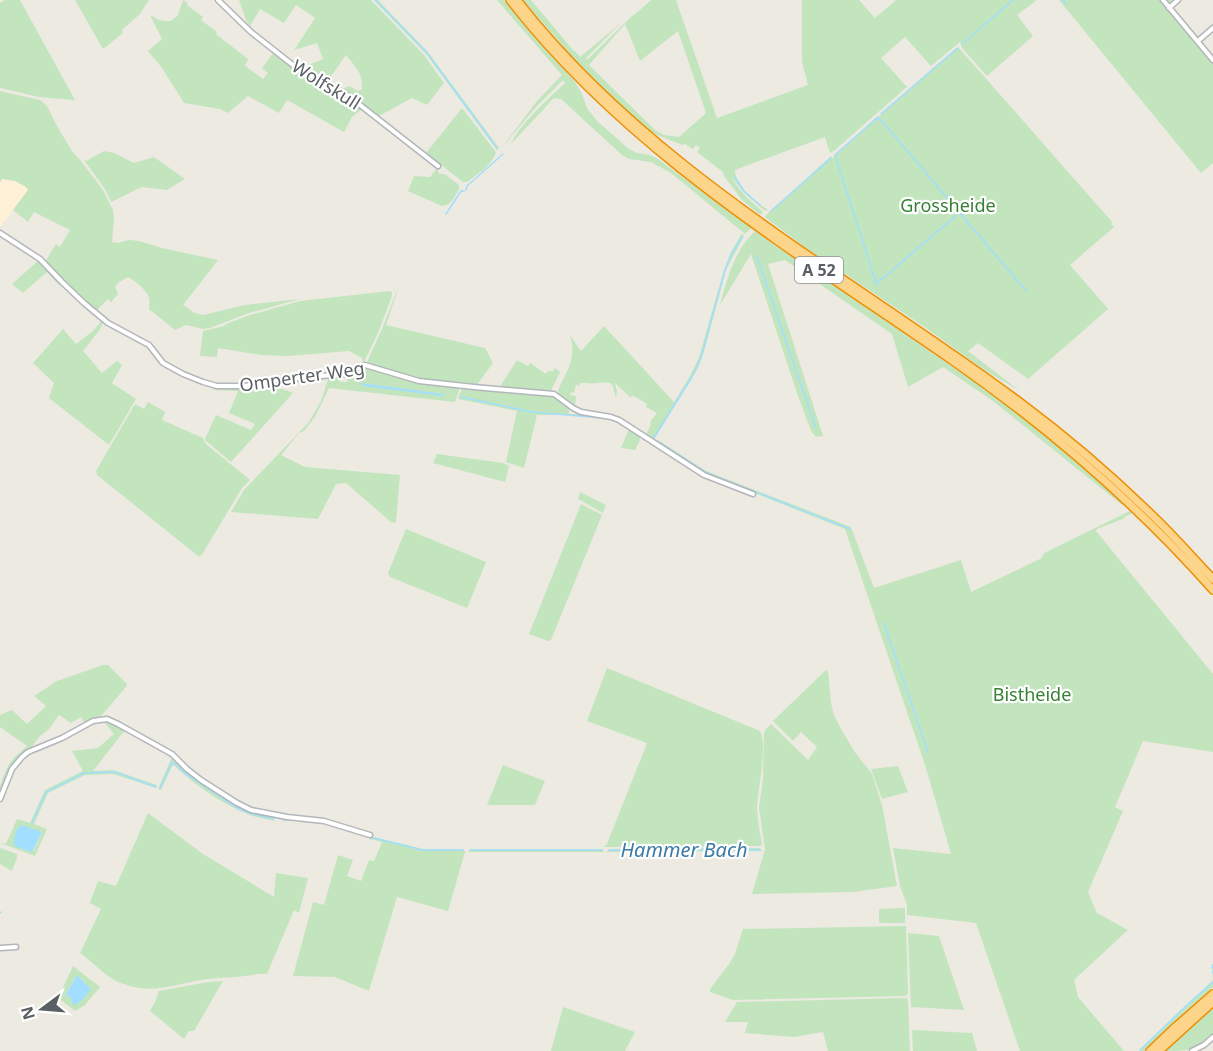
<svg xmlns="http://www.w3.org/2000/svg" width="1213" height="1051" font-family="'Noto Sans',sans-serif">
  <rect width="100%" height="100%" fill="#edeae2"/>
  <path fill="#fef1d7" d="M2 179 15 181 26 187 28 191 0 227V183Z"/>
  <path fill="#c2e5be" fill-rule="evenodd" d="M5 0H20L75 100 39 97 0 88V3Z
    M75 0H149L140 14 124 28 122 30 123 33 103 49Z
    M183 0 188 3 187 5 203 17 201 20 217 32 216 34 248 59 245 66 263 79 268 73 262 68 274 52 297 70V72L325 86 344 95 362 109 352 117 344 132 287 100 279 113 248 96 228 113 220 109 184 103 162 68 148 51 162 39 150 15 161 21 162 20 164 21H171L178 15Z
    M239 0H371L424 55 444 83 427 105 412 98 379 116 347 91 342 89 349 86 358 91 362 89C363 72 355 67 346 55L327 82 301 68 323 59 317 43 294 50 315 18 296 5 284 23 260 9 250 26 246 20Z
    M374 0H378L428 52 499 148 497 150 426 54Z
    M497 0H504L542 46 575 82 582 94 587 108 597 121 629 149 637 153 650 155 658 159 751 228 745 234 671 173 651 162 629 159 622 155 561 99 554 98 511 144C519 125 549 98 565 83L563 80 536 107 500 150 537 101 562 75Z
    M523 0H531L573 50 575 51 580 57 621 23 586 58 587 60 633 15H634L651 0H676L717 118 808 85 802 62V0H859L875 18 896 0H1037L1017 15 1033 36 987 76 962 48 960 42 931 66 905 37 881 58 906 86H908L835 150 830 153 825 137 735 170C735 187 755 201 768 210L765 211 744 193 732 177C738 191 751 201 763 212L760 215 742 200 724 176 723 172 697 152 700 148 696 145 693 149 685 144 682 145 657 135 648 129 627 111 577 62ZM625 24 640 61 678 31 706 113 679 137 664 135 655 130 589 65Z
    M1059 0H1174L1166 8 1213 64V163L1201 173Z
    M956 48H959L1113 223 1111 224 1114 227 1070 265 1108 309 1028 379 978 343 968 351 1020 391 984 370 929 330 807 249 766 218 765 216 831 156 832 158 834 157V155L878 116H881L880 114Z
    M0 91 40 100 47 106 58 128 72 151 81 161 103 190 113 210 114 218 112 242 118 243 129 240 139 241 162 248 218 260 183 305 195 313 203 315 245 305 300 299 249 313 210 328 203 329 186 325 175 330 149 309C149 306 150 300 149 298 147 290 135 281 128 277L119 282 115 287 118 294 111 302 108 299 97 310 109 319 108 320 74 293 45 262 56 244 60 247 70 230 34 212 28 222 13 210 28 190 26 187 15 181 2 179 0 183Z
    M462 108 496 152C493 164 477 175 467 182H463L426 153Z
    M104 151 114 153 134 163 154 157 185 179 167 190 142 187 111 202 105 189 83 159 86 161Z
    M437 168 439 174H445L459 185V189C455 196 451 206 442 206L408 191 414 176 430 177Z
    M753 230 976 383 1040 431 1123 503 1122 505 993 401 943 367 908 387 892 334 785 260 768 264 823 436 816 437 811 431 797 393 751 254 720 305C727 280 734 251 754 232Z
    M742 233 744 236 726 270 705 348 698 368 655 438 652 439 646 435 651 424 650 422 657 413 646 407 647 404 632 395 631 398 615 383 617 391 616 398C611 381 615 382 596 383 591 384 586 383 580 383L579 387 578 385H576L574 393 571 392 570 395 576 396 575 406 559 394 558 390C567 371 578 355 569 334L581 351 604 326 674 402 690 376 699 357 724 270 730 254Z
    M38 261 54 276 60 285 56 282 47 272 23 293 12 284Z
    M400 283 386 325 485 348 493 363 476 386 499 388 517 360 528 366 530 363 546 374 548 371H553L555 368 560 372 551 391C509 390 461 388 420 379 402 375 384 368 367 362L382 329Z
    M390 291 392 292V296L378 333 363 364 362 358 349 351 288 356 261 355 218 348 217 357 200 356 203 331 224 326 226 324 250 315 300 301Z
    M102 320 103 322 101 328 83 351 102 373 117 361 122 365 112 383 136 399 109 445 49 398 54 383 33 363 63 329 76 344 93 331Z
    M366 367 418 382 458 387 459 390 455 402 329 388 315 417 304 431 299 433 281 455 305 467 400 475 396 522 392 523 346 483 336 484 318 519 231 512 244 490 309 422 321 401 329 376 341 375 340 382H347L348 374Z
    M325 377V380L274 386 293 393 231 462 206 441 205 439 216 415 251 430 255 424 229 413 238 391 213 390 214 387C236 389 255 385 277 382 293 379 309 378 325 377Z
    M465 388 550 395 556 398 569 407V414H583L615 419 639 435 640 440 635 450 621 448 629 429 613 420 604 418 568 415H537L524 468 506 462 517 411 458 399 461 390Z
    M148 402 165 412 162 420 203 438 206 444 250 480 242 488 201 556H198L97 475 96 471 135 404 144 409Z
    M658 440 706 471 851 527 874 588 961 560 971 592 1042 558 1044 553 1130 511 1133 513 1124 517 1125 518 1097 529 1096 531 1213 674V752L1143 741 1115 807 1123 811 1088 892 1097 913 1128 930 1074 980 1078 997 1124 1051H1020L976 923 907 915V905L900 886 893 848 951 854 926 768 845 529 704 473 658 444Z
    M437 454 503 463 509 466 505 482 433 463Z
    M580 492 606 505 603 513 578 499Z
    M581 504 602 515 551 640 548 641 529 634Z
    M406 529 486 562 467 608 390 577 388 573Z
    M103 665H108L127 684 126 687 101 716 85 724 81 717 71 723 59 715 49 729 40 736 30 749 29 747C10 763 11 769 1 790H0C0 780 0 789 2 780 10 760 11 760 27 746L0 727V715L12 710 27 724 46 706 34 696 57 681Z
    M607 668 760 731C768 744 758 790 757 806 757 818 760 832 762 844L760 846 603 847 607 844 647 743 587 721Z
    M826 670 828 671 831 703 834 715 839 725 854 751 872 774 882 805 897 886 853 892 752 894 765 849 759 808 763 779 764 733 766 729 771 724 808 760 817 747 801 732 793 741 773 721Z
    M104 722 113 723 125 730 93 771 113 770 157 785 156 788 113 774 85 775 48 793 34 824 47 829 35 856 0 843 6 844 17 819 30 823 45 790 83 771 72 751 98 748 114 734ZM41 831 42 833 33 851 14 843Z
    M171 759H174C191 777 226 803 250 812 257 814 266 815 273 817L274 821C266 819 258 818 250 815 227 807 191 783 174 765L172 766 161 790 158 789Z
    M503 765 545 781 535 805H487Z
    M898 766 908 792 882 799 871 769Z
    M148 813 203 854 274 897 276 873 308 878 299 913 294 910 267 974C259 973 253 975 245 976 232 978 220 977 208 979 177 983 152 996 121 983 105 977 94 963 80 953L101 909 90 903 98 881 116 886Z
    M370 836 423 849H463L465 852 448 911 397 897 369 991 335 977 293 976 313 902 324 905 338 855 353 860 347 876 361 881 369 860 374 861 382 842 369 839Z
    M0 848 17 854V858L12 871 0 864Z
    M760 848 762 851 606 852 610 849Z
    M471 849H602L604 852H468Z
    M905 908V923H879V909Z
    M906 926 908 993 906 996 733 1000 710 992V989L729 964 735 954 743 929Z
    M908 933 939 936 964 1010 911 1007Z
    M1212 964H1213V987L1145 1051H1139L1213 980Z
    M73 966 100 987 85 1005 75 1011 58 998ZM77 975 91 989 72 1000 66 994Z
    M223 981 194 1031H189L184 1039 150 1011 155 1002 159 991 208 982Z
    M906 998 908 1000 910 1051H828L823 1032 794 1037 745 1033 748 1022H725L737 1002Z
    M563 1007 635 1032 625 1051H551Z
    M1213 1009V1035C1197 1051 1186 1051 1165 1051Z
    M912 1030 972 1033 977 1051H913Z"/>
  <path fill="#a1deff" d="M360 383 443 394V396L364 386Z
    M21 825 42 832 32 852 14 846C15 838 14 830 21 825Z
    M77 975 91 989 83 999 75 1005 71 1003 72 1000 66 994Z"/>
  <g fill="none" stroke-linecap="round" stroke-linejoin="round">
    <path stroke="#a1deff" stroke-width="1.5" d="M375 0 427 53 497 148
      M1063 0 1067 5
      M962 44 1013 0
      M881 114 958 48
      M877 119 881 120 1026 291
      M836 154 878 117
      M835 155 877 286
      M735 177 744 191 760 205
      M466 190 467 186 503 154
      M770 212 831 158
      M446 214 461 191H464
      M757 257 816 428
      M877 281 882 279 959 213
      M461 397 532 412 603 418
      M627 427 638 435
      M653 439 692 377 701 358 725 270 731 255 742 237
      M659 442 705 472 850 529
      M884 623 928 753
      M160 788 172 762 186 774 239 809 252 814 274 819
      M283 820H286
      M32 823 46 792 84 773 115 772 156 787
      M370 837 422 850H463
      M470 850H602
      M609 850H760
      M0 913 1 912
      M1212 968 1213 965
      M1213 971V973
      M1140 1050 1190 1002 1213 982"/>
    <defs>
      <path id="minor" d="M218 0 251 32 298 69 346 94 438 166
        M1163 0 1213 60
        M1169 8 1178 0
        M1198 41 1213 28
        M0 233 40 259 62 282 84 303 108 323 149 345 163 363 183 374 203 382 217 386H245L276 380 344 374 365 365 419 381 474 387 554 394 573 408 581 412 611 417 619 420 704 475 753 494
        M0 799 12 769 22 757 28 752 62 738 93 721 107 719 118 724 172 754 187 769 201 780 237 803 251 810 287 817 324 821 370 835
        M0 948 16 947
        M1192 1051 1204 1045 1213 1037"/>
      <path id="motorway" d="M510 0C629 153 796 252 953 361 1049 428 1136 503 1213 590
        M517 0C651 172 849 275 1021 403 1068 438 1112 476 1153 516 1174 536 1193 558 1213 579
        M1150 1051 1172 1030 1213 994
        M1159 1051 1213 1002"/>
    </defs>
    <use href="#minor" stroke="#b3b6ba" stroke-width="7"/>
    <use href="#motorway" stroke="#ee8e01" stroke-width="10"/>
    <use href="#minor" stroke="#fff" stroke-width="4"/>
    <use href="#motorway" stroke="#fcd58a" stroke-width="7"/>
  </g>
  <g text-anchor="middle" stroke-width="4.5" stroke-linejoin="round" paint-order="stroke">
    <rect fill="#fff" stroke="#8c8f92" stroke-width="1.5" x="795" y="257" width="48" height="26" rx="4.5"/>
    <g font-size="16" font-weight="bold" fill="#5a5f63">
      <text x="819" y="276">A 52</text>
    </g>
    <g font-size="18" fill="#5a5f63" stroke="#fff">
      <text transform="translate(326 85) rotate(32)" y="6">Wolfskull</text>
      <text transform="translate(302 377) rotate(-8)" y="6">Omperter Weg</text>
    </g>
    <g font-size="18" fill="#378134" stroke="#fff">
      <text x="948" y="212">Grossheide</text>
      <text x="1032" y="701">Bistheide</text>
    </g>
    <g font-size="20" font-style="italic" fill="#3c7aa7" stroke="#fff">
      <text x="684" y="857">Hammer Bach</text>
    </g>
  </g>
  <g transform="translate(42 1009) rotate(254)" stroke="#ffffff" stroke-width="4.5" paint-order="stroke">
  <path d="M0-4.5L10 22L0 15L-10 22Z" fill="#5a5f63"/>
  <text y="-9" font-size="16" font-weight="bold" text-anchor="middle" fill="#5a5f63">N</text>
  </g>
</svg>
